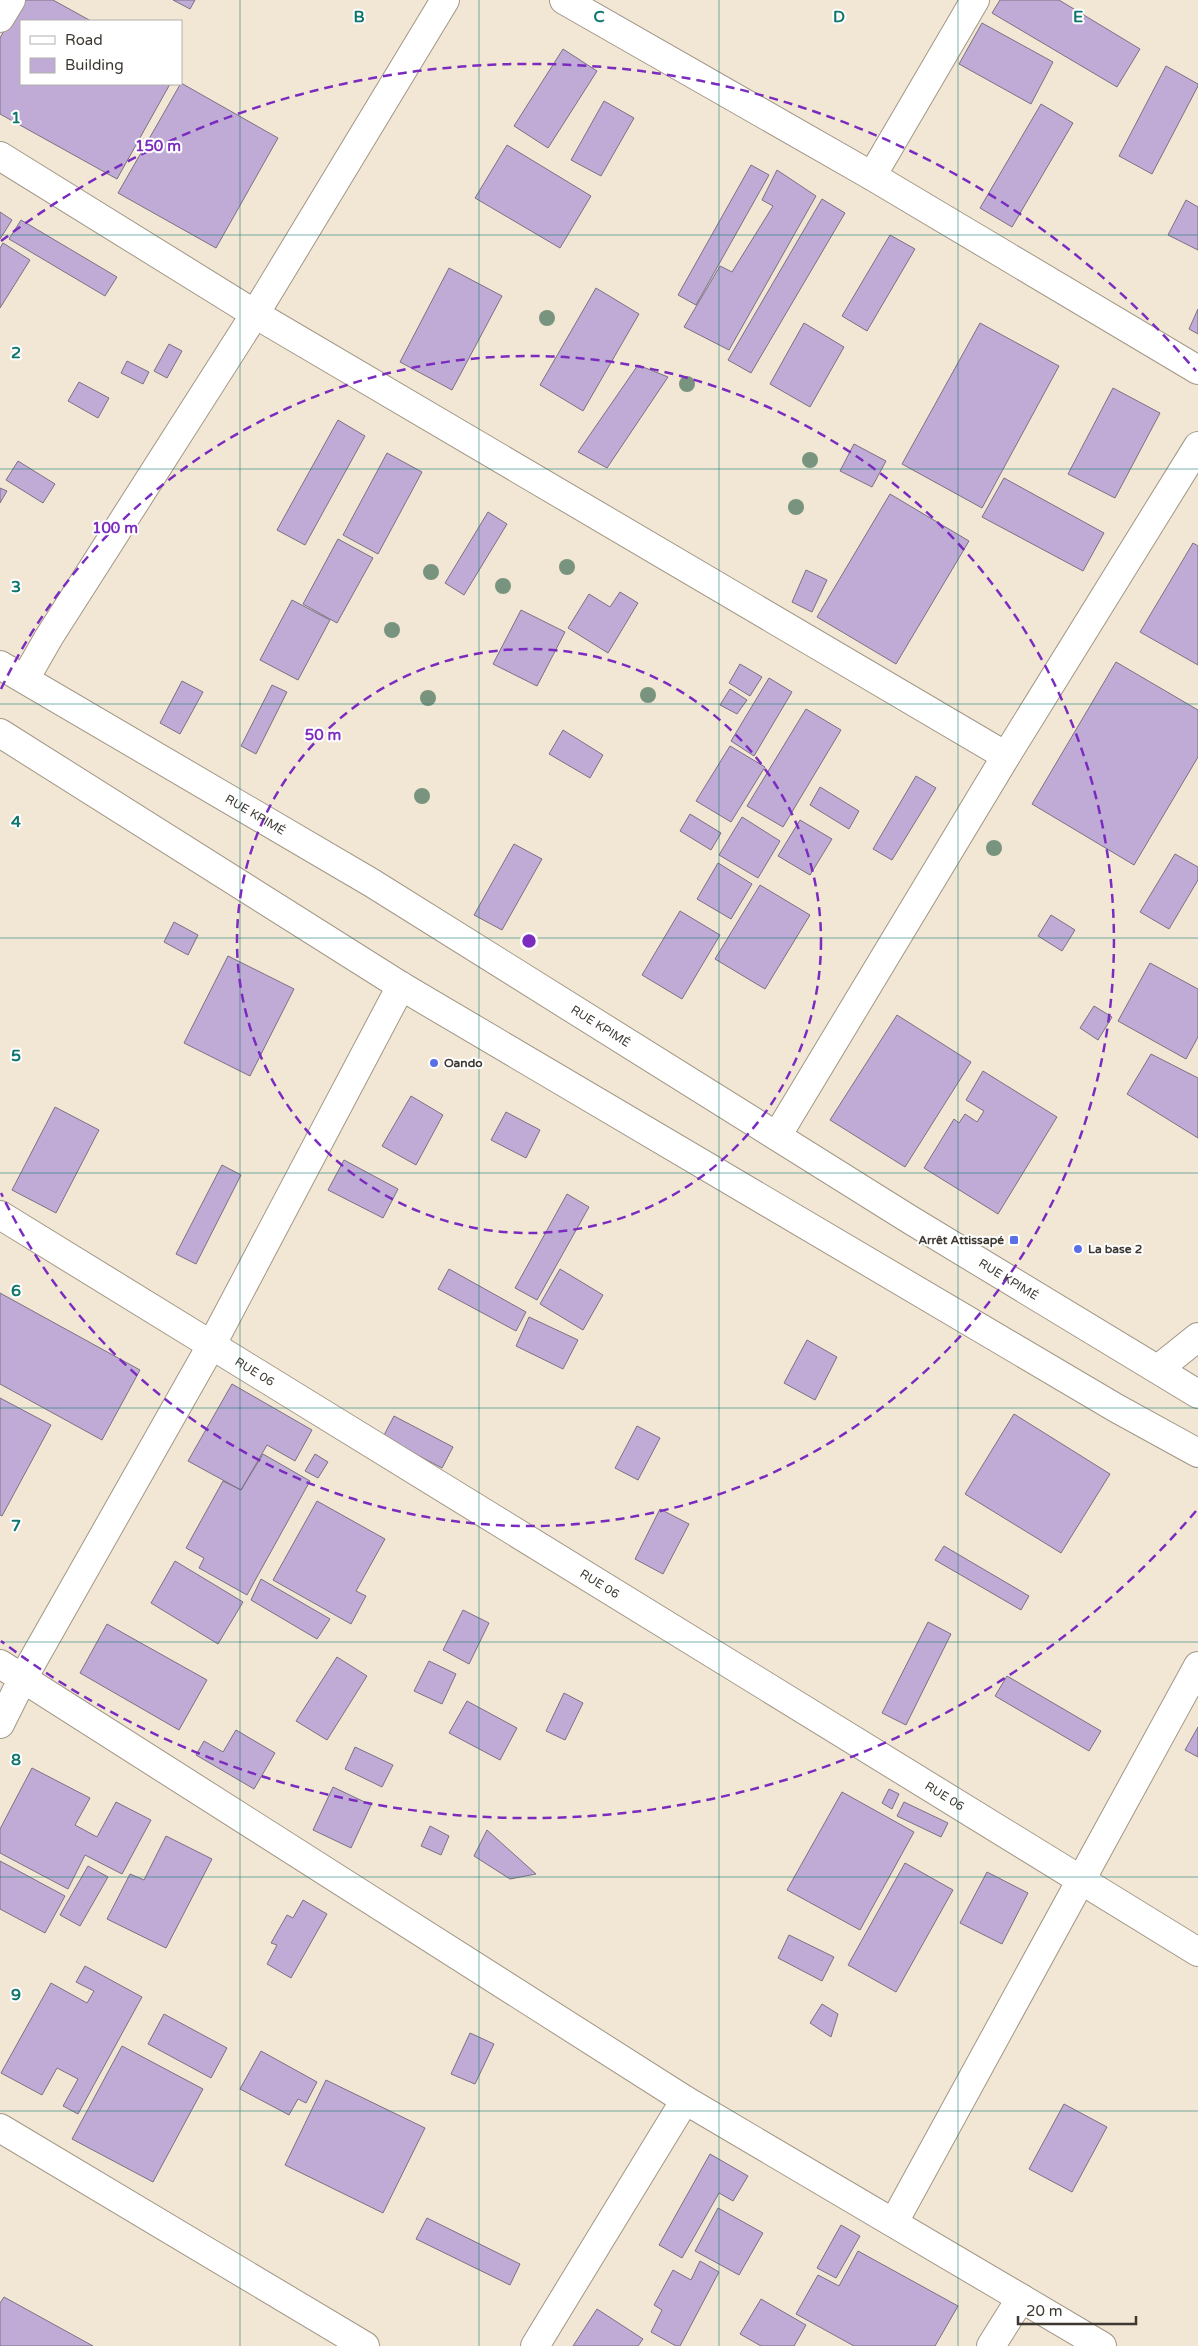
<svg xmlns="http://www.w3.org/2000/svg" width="1198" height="2346" font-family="'Varela Round',sans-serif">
  <rect width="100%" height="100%" fill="#f2e6d4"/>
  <path fill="#bfabd5" stroke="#7a7283" d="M21 0H53L91 21H21V84H170L117 179 0 114V38Z
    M173 0H195L190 9Z
    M1000 0H1059L1140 49 1117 87 992 13Z
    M982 23 1053 62 1031 104 959 64Z
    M563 49 597 71 548 148 514 126Z
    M1166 66 1198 84V86L1152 174 1119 156Z
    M181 83 278 138 216 248 118 193Z
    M604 101 634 118 601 176 571 160Z
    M1041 104 1073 123 1012 227 980 208Z
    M507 145 591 196 560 248 475 198Z
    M751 165 769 175 696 305 678 295Z
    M777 170 816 196 729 350 684 327 720 266 732 272 773 206 762 200Z
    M822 199 845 213 751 373 728 360Z
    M1186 200 1198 207V250L1168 235Z
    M0 212 12 220 0 239Z
    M21 220 117 277 105 296 9 239Z
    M890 235 915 249 867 331 842 316Z
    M3 243 30 260 0 308V248Z
    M449 268 502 296 452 390 400 362Z
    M596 288 639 314 583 411 540 385Z
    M1198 309V334L1189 329Z
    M804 323 844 347 810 407 770 384Z
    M980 323 1059 366 982 508 902 464Z
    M169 344 182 351 167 378 154 371Z
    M127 361 149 372 143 384 121 373Z
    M638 365 668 377 607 468 578 452Z
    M79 382 109 398 98 418 68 401Z
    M1113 388 1160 413 1115 498 1068 474Z
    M338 420 365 436 305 545 277 530Z
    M854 444 886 461 872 487 840 471Z
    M387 453 422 472 378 554 343 535Z
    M18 461 55 484 43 503 6 480Z
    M1004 478 1104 533 1083 571 982 517Z
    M0 488 7 491 0 503Z
    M890 494 969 541 896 664 817 617Z
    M488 512 507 524 464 595 445 583Z
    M338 539 373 558 337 623 303 604Z
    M1193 543 1198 546V665L1140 632Z
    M806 570 827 580 812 612 792 602Z
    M620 592 638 603 608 653 568 628 589 594 610 607Z
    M292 600 330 620 298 680 260 660Z
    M521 610 565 632 537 686 493 664Z
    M1116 662 1198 710V757L1134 865 1032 804Z
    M740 664 762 677 750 696 729 683Z
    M769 678 792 692 754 756 731 741Z
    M182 681 203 692 180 734 160 723Z
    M272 685 287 692 256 754 241 746Z
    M730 689 747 700 737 714 720 705Z
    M806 709 841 730 783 827 747 806Z
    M563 730 603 755 590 778 549 754Z
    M730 746 765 767 731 822 696 801Z
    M916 776 936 788 892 860 873 849Z
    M820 787 859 811 849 829 810 805Z
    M690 814 721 833 711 850 680 831Z
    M742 817 780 841 758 878 719 855Z
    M800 820 832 839 810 875 778 856Z
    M514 844 542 859 502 930 474 915Z
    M1175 854 1198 867V880L1169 929 1140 912Z
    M718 863 752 884 731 919 697 899Z
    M760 885 810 915 765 989 715 959Z
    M680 911 720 935 682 999 642 975Z
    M1051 915 1075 930 1062 951 1038 936Z
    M174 922 198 935 188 955 164 942Z
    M228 956 294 989 250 1076 184 1043Z
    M1150 963 1198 989V1037L1186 1059 1118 1021Z
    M1094 1006 1112 1017 1098 1040 1080 1028Z
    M897 1015 971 1062 905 1167 830 1120Z
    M1151 1054 1198 1078V1138L1127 1094Z
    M983 1071 1057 1117 998 1214 924 1168 954 1119 959 1123 965 1114 977 1122 984 1111 966 1100Z
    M411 1096 443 1115 416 1165 382 1146Z
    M55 1107 99 1130 56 1213 12 1190Z
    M506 1112 540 1130 526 1158 491 1140Z
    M344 1160 398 1189 383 1218 328 1190Z
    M222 1165 241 1175 196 1264 176 1254Z
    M567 1194 589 1207 537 1300 515 1288Z
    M449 1269 526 1312 516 1331 438 1289Z
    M560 1269 603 1295 583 1330 540 1304Z
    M0 1293 140 1370 102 1440 0 1384Z
    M529 1317 578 1340 563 1369 516 1346Z
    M807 1340 837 1357 815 1400 784 1383Z
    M232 1384 312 1430 295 1461 267 1445 241 1490 188 1461Z
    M0 1398 51 1425 2 1516 0 1515Z
    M1014 1414 1110 1474 1061 1553 965 1494Z
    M394 1416 453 1447 442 1468 383 1437Z
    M637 1426 660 1438 638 1480 615 1468Z
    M263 1454 310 1481 247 1595 199 1568 204 1558 186 1548 223 1481 241 1490Z
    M315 1454 328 1462 318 1478 305 1471Z
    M317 1501 385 1539 356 1591 366 1596 351 1624 273 1580Z
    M660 1509 689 1524 663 1574 635 1559Z
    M944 1546 1029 1596 1021 1610 935 1560Z
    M175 1561 243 1602 218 1644 151 1603Z
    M261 1579 330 1619 317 1639 251 1600Z
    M463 1610 489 1623 469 1664 443 1650Z
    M928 1622 951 1634 906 1725 882 1713Z
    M107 1624 207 1680 179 1730 80 1673Z
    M337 1657 367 1676 327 1740 296 1721Z
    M429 1661 456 1674 442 1704 414 1691Z
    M1007 1676 1101 1731 1089 1751 995 1696Z
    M564 1693 583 1703 565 1740 546 1731Z
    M467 1701 517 1728 500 1760 449 1733Z
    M1198 1727V1757L1185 1750Z
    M236 1730 275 1753 254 1789 196 1755 204 1741 223 1752Z
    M355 1747 393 1765 382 1787 345 1769Z
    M32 1768 90 1798 75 1825 97 1837 116 1802 151 1820 122 1874 85 1855 68 1889 0 1853V1829Z
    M333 1787 371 1805 351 1848 313 1830Z
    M889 1789 899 1794 892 1809 882 1803Z
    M842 1792 914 1832 860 1930 787 1890Z
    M904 1802 948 1823 941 1837 897 1816Z
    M430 1826 449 1836 441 1855 421 1846Z
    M487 1830 536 1874 510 1879 474 1856Z
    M166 1836 212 1859 166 1948 107 1919 130 1874 144 1880Z
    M0 1861 65 1896 45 1933 0 1909Z
    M905 1863 953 1890 896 1992 848 1965Z
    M88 1866 108 1877 80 1926 60 1915Z
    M987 1872 1028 1893 1002 1944 960 1923Z
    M303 1900 327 1914 291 1978 267 1964 277 1945 271 1943 287 1915 293 1918Z
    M789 1935 834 1957 822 1981 778 1958Z
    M85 1966 142 1997 78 2114 63 2106 78 2079 57 2068 42 2095 1 2073 51 1983 87 2003 94 1991 76 1982Z
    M822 2004 838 2014 831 2037 810 2023Z
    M164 2014 227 2048 211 2078 148 2044Z
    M470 2033 494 2044 475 2084 451 2074Z
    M122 2046 203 2089 153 2182 72 2139Z
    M261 2051 317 2082 306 2103 298 2099 289 2115 240 2089Z
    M326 2080 425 2128 383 2213 285 2165Z
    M1064 2104 1107 2127 1072 2192 1029 2169Z
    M710 2154 748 2176 733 2201 719 2193 682 2258 659 2245Z
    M718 2208 763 2233 739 2275 695 2251Z
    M427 2218 520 2264 510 2285 416 2239Z
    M841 2225 860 2236 836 2278 817 2268Z
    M858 2251 958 2306 935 2346H854L796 2314 818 2275 839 2286Z
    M700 2261 719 2272 680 2346H676L651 2332 662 2310 654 2305 673 2270 691 2280Z
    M4 2297 93 2346H0V2303Z
    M761 2299 806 2325 794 2346H761L740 2334Z
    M597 2309 643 2339 638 2346H573Z"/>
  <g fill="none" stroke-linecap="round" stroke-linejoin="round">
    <defs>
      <g id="street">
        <path d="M564 0 872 176 1198 370"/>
        <path d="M0 18 11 0"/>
        <path d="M0 156 255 314 1006 756"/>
        <path d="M872 176 975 0"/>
        <path d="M25 679 49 637 255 314 445 0"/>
        <path d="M777 1136 1006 756 1198 446"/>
        <path id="s1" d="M0 1215 1198 1952"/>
        <path d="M1158 1369 1198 1337"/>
        <path d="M0 1664 685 2100 1102 2346"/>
        <path d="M0 1724 23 1678 211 1346 401 986"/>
        <path d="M0 2128 365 2346"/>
        <path d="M894 2222 1198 1666"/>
        <path d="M535 2346 685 2100"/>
        <path d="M991 2346 1021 2298"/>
      </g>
      <g id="secondary">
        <path id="s2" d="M0 665 372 883 909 1219 1198 1394"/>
        <path d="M0 733 401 986 1116 1408 1198 1453"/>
      </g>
    </defs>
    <use href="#street" stroke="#a29786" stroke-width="30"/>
    <use href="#secondary" stroke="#a29786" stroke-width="30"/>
    <use href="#street" stroke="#fff" stroke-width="28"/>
    <use href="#secondary" stroke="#fff" stroke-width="28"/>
  </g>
  <g fill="#79947e">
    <circle cx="547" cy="318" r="8"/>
    <circle cx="687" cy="384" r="8"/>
    <circle cx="810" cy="460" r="8"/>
    <circle cx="796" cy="507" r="8"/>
    <circle cx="567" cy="567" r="8"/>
    <circle cx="431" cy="572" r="8"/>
    <circle cx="503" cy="586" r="8"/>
    <circle cx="392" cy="630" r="8"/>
    <circle cx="648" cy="695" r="8"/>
    <circle cx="428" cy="698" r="8"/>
    <circle cx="422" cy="796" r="8"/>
    <circle cx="994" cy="848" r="8"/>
  </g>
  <path fill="none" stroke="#0f766e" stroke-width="1" stroke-opacity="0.55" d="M240 0V2346M479 0V2346M719 0V2346M958 0V2346M0 235H1198M0 469H1198M0 704H1198M0 938H1198M0 1173H1198M0 1408H1198M0 1642H1198M0 1877H1198M0 2111H1198"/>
  <g fill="none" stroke="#7b2cbf" stroke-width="2.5" stroke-dasharray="9 6">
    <circle cx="529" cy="941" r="292"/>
    <path d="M1 689A585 585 0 1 1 1 1193"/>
    <path d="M1196 1511A877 877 0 0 1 1 1641M1 241A877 877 0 0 1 1196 371"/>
  </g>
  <g fill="#5a70e7" stroke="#fff" stroke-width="2">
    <circle cx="434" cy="1063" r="5"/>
    <rect x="1009" y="1235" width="10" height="10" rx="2.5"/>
    <circle cx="1078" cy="1249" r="5"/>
  </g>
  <g text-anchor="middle" stroke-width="4" stroke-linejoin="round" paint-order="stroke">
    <g font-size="12" fill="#3d3931" stroke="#fff">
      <text dy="4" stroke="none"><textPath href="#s2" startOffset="296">RUE KPIMÉ</textPath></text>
      <text dy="4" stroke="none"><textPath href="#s2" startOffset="701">RUE KPIMÉ</textPath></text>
      <text dy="4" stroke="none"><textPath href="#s2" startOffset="1181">RUE KPIMÉ</textPath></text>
      <text dy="4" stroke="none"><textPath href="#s1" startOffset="299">RUE 06</textPath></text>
      <text dy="4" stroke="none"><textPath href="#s1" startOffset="704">RUE 06</textPath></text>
      <text dy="4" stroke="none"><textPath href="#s1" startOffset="1109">RUE 06</textPath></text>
    </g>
    <g font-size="12" font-weight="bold" fill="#3d3931" stroke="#fff" text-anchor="start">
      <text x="444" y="1067">Oando</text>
      <text x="1004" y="1244" text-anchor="end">Arrêt Attissapé</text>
      <text x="1088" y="1253">La base 2</text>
    </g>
  </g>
  <g font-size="16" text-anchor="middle" font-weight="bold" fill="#0f766e" stroke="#fff" stroke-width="4" stroke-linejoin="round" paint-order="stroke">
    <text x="359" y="22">B</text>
    <text x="599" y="22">C</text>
    <text x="839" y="22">D</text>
    <text x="1078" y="22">E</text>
    <text x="16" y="123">1</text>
    <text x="16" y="358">2</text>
    <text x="16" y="592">3</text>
    <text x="16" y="827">4</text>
    <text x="16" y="1061">5</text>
    <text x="16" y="1296">6</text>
    <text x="16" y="1531">7</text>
    <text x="16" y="1765">8</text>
    <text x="16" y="2000">9</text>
  </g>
  <circle cx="529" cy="941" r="8" fill="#7b2cbf" stroke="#fff" stroke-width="2.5"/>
  <g font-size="15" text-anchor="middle" font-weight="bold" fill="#7b2cbf" stroke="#fff" stroke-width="4" stroke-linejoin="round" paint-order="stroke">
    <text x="158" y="151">150 m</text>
    <text x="115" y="533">100 m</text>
    <text x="323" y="740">50 m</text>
  </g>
  <rect x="20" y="20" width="162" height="65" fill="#ffffff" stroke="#b1b0ad"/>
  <rect x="30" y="36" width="25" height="8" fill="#ffffff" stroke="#b1b0ad"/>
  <text x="65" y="45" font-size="15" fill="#3d3931">Road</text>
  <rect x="30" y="58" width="25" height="15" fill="#bfabd5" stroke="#b1b0ad"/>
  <text x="65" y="70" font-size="15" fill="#3d3931">Building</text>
  <path d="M1018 2316v8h118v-8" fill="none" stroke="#3d3931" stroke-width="2.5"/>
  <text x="1026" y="2316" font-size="15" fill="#3d3931" stroke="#ffffff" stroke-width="4" paint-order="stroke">20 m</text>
</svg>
